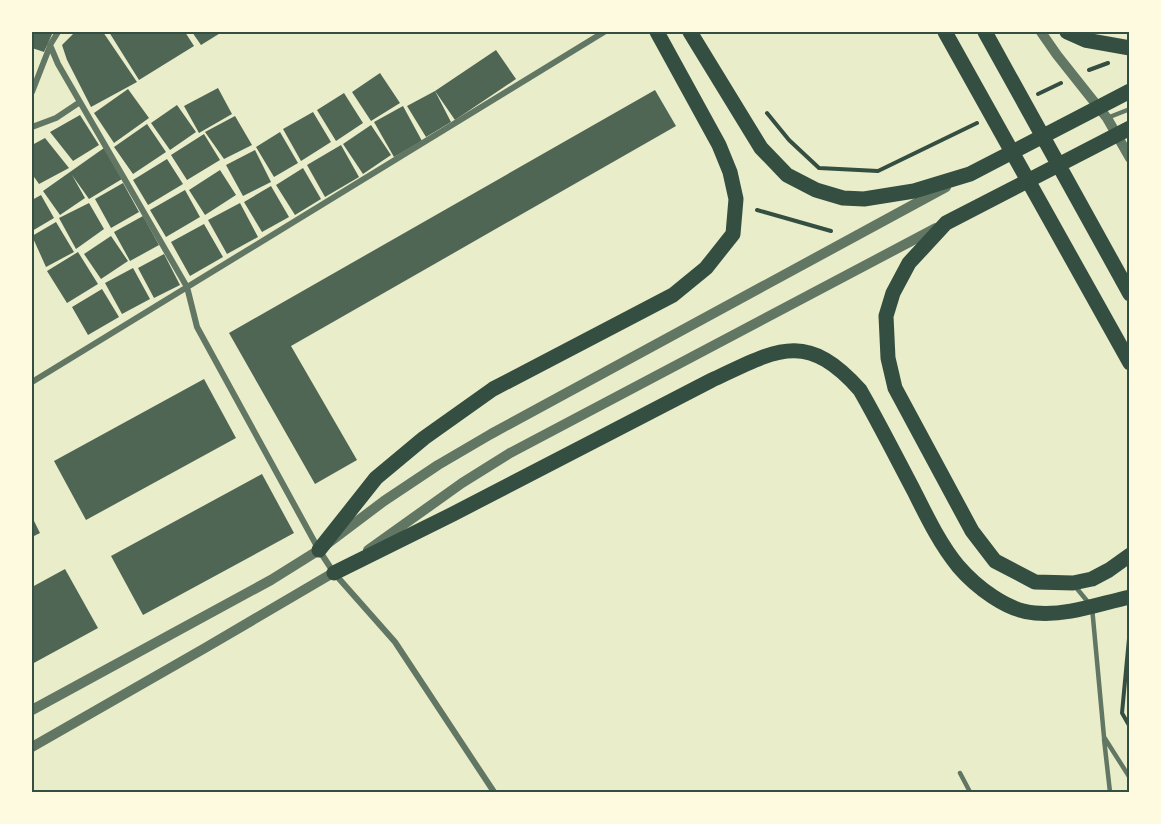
<svg xmlns="http://www.w3.org/2000/svg" width="1161" height="824" font-family="Raleway,sans-serif">
  <rect width="100%" height="100%" fill="#e9edc9"/>
  <path fill="#4f6655" d="M32 32H53L44 52 32 48Z
    M75 32H103L137 82 91 107 67 60 62 45Z
    M109 32H185L194 46 139 80Z
    M192 32H222L201 45Z
    M496 50 516 79 455 120 435 91Z
    M380 73 400 103 371 121 352 92Z
    M218 88 232 114 199 133 184 106Z
    M128 89 149 118 114 143 94 113Z
    M655 90 676 126 291 346 357 460 315 484 229 333Z
    M435 91 451 122 426 137 407 106Z
    M344 93 363 123 336 141 317 110Z
    M177 105 196 132 170 150 151 123Z
    M403 106 422 141 394 157 374 122Z
    M313 112 331 142 301 161 283 129Z
    M80 115 99 145 73 161 50 132Z
    M235 116 252 145 224 159 205 132Z
    M147 124 166 152 133 174 114 147Z
    M371 125 391 155 363 174 343 144Z
    M280 132 298 163 274 177 256 147Z
    M204 134 220 160 187 180 171 155Z
    M45 138 69 168 39 184 32 174V145Z
    M341 145 359 177 325 197 307 165Z
    M104 148 122 179 89 199 72 175 85 198 60 215 43 191Z
    M255 150 271 182 243 196 226 165Z
    M167 159 183 184 148 205 133 180Z
    M303 168 321 199 295 215 276 185Z
    M220 170 236 195 205 215 189 190Z
    M123 183 139 212 111 228 95 199Z
    M271 186 289 217 262 232 244 202Z
    M185 190 200 217 166 237 150 210Z
    M41 195 54 218 32 231V200Z
    M89 203 104 229 76 249 59 218Z
    M240 203 258 237 227 254 208 220Z
    M143 216 159 245 130 261 114 232Z
    M56 222 74 252 46 267 32 236Z
    M204 224 223 257 190 276 171 242Z
    M111 236 128 261 101 279 84 254Z
    M78 252 98 284 67 303 47 271Z
    M164 254 180 285 154 298 138 268Z
    M133 268 150 299 122 314 105 283Z
    M102 289 119 317 88 335 72 307Z
    M204 379 236 438 86 520 54 461Z
    M262 474 294 533 143 615 111 556Z
    M32 517 40 533 32 537Z
    M65 569 98 628 32 664V587Z"/>
  <g fill="none" stroke-linecap="round" stroke-linejoin="round">
    <path stroke="#344e41" stroke-width="4" d="M1089 70 1108 63
      M1038 94 1061 83
      M767 113 789 140 819 168 878 171 977 123
      M757 210 831 231
      M1130 628 1122 713 1130 727"/>
    <path stroke="#617663" stroke-width="4.5" d="M1107 118 1130 109
      M1074 585 1092 607 1104 737 1130 778
      M1104 739 1110 792
      M960 773 970 792"/>
    <path stroke="#617663" stroke-width="6" d="M58 32 50 45 58 64 187 287 197 327 319 550 334 573 395 642 494 792
      M32 92 50 46
      M32 127 56 118 80 102
      M32 382 604 32"/>
    <path stroke="#617663" stroke-width="10" d="M1041 32 1057 55 1107 118 1130 158
      M368 550 462 483 510 453 936 228
      M32 710 271 580 319 550 384 501 438 465 491 434 946 187
      M32 747 205 648 338 570"/>
    <path stroke="#344e41" stroke-width="15" d="M690 32 761 148 787 175 816 190 843 198 864 199 914 191 970 174 1130 91
      M945 32 1130 363
      M985 32 1130 294
      M1067 32 1085 40 1130 48
      M1130 128 946 223 909 263 893 293 886 316 888 358 895 388 972 531 995 561 1035 582 1073 583 1092 579 1109 570 1130 555
      M319 550 376 478 424 438 493 389 673 295 706 268 733 234 736 199 730 172 719 145 657 32
      M334 573 453 514 712 380C776 350 806 329 860 390 879 423 896 457 914 491 927 517 940 544 958 566 976 587 1007 611 1035 613 1068 616 1098 604 1130 597"/>
  </g>
  <rect width="1161" height="824" fill="none" stroke="#fefae0" stroke-width="66"/>
  <rect x="33" y="33" width="1095" height="758" fill="none" stroke="#344e41" stroke-width="2"/>
</svg>
